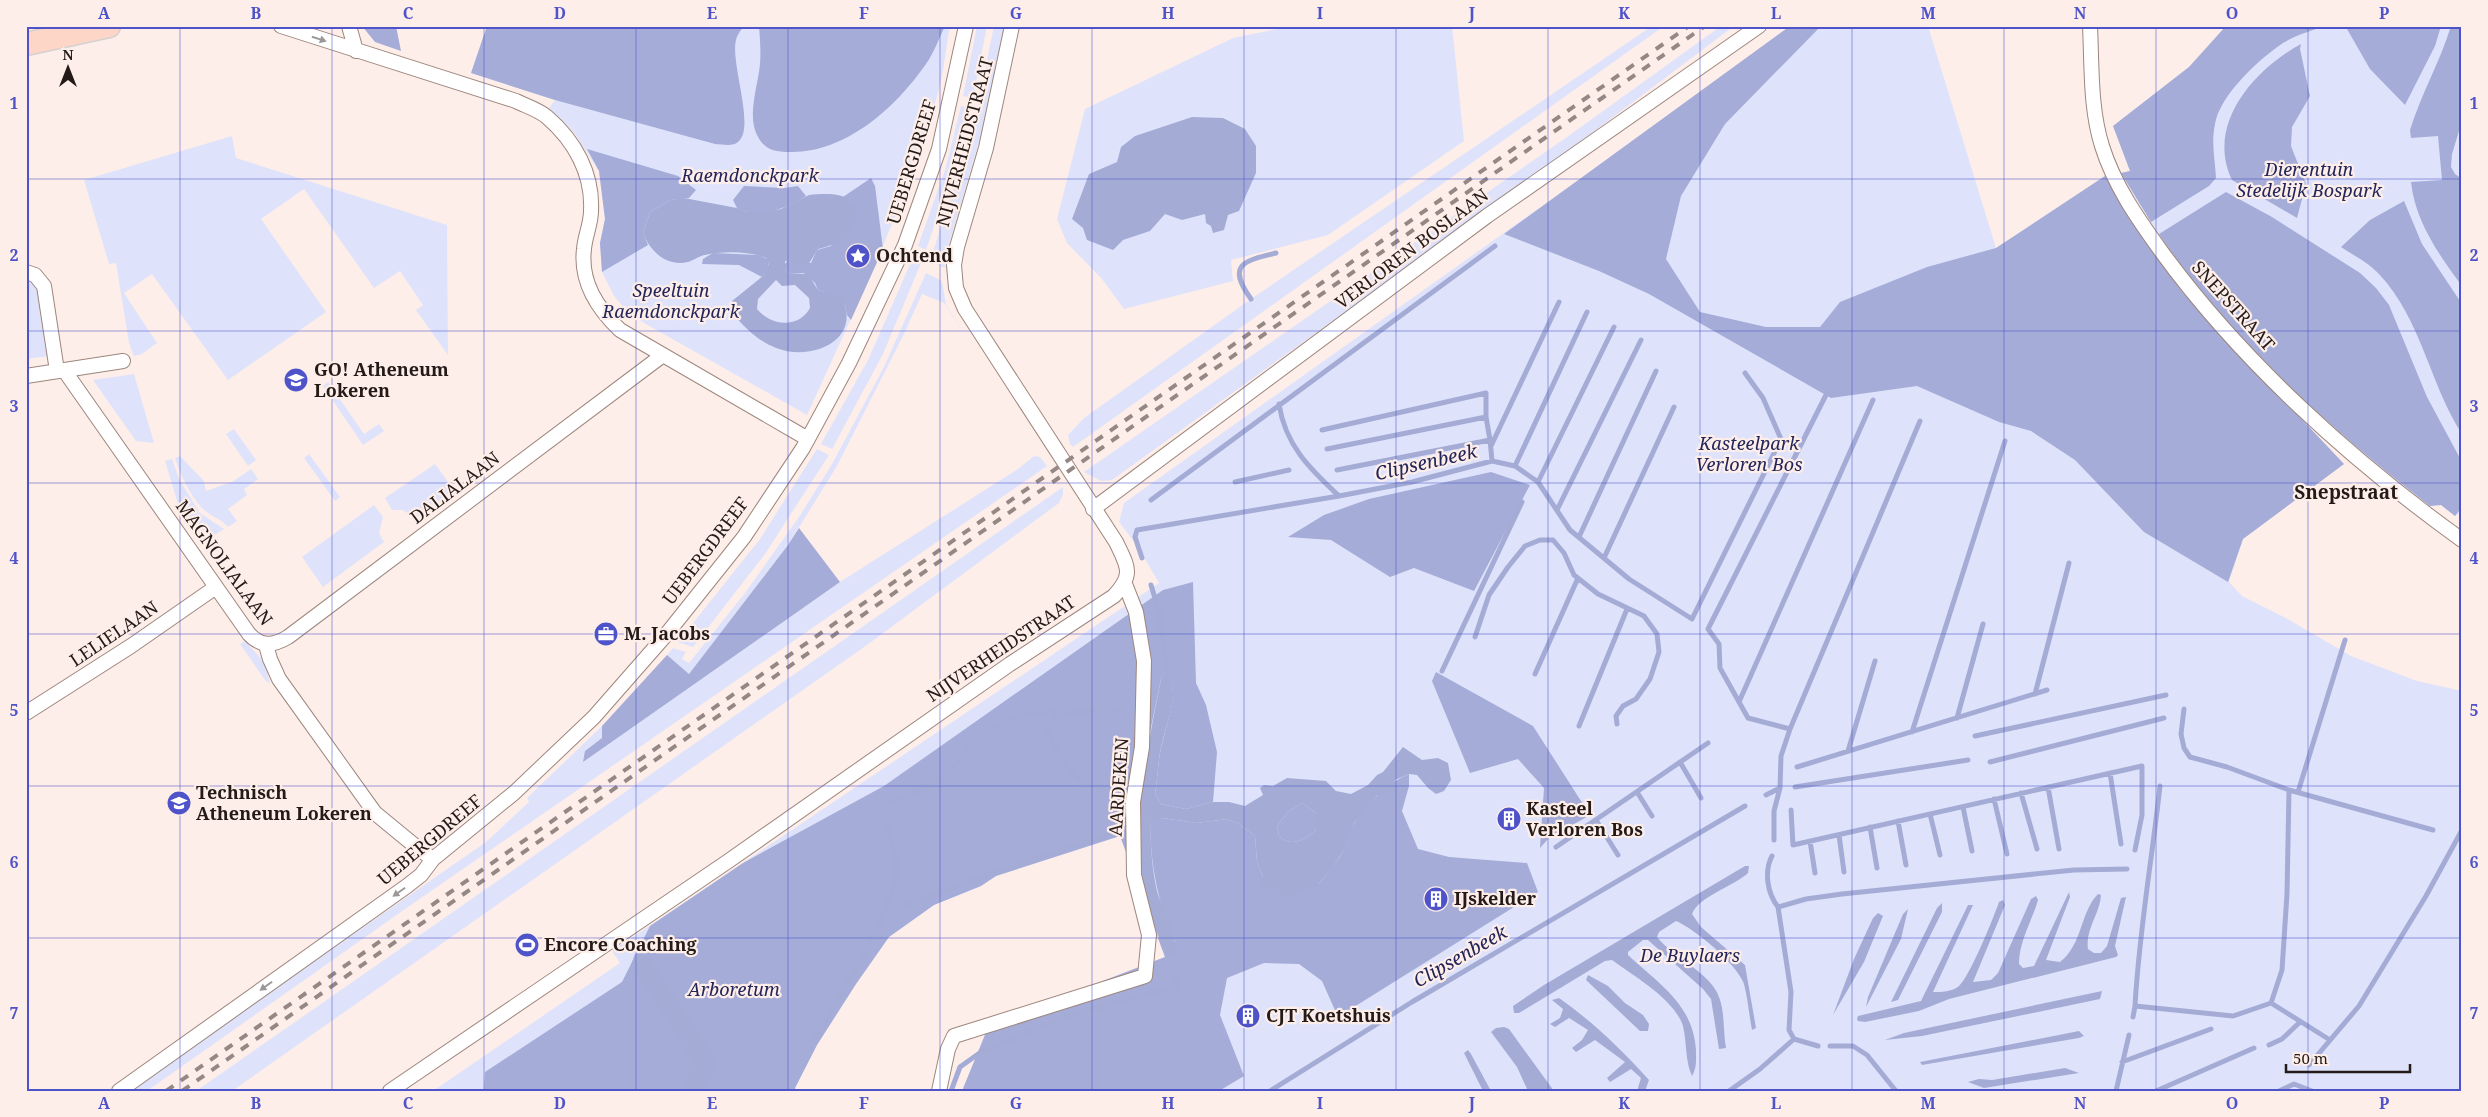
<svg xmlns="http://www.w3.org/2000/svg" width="2488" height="1117" font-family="'Noto Serif',serif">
  <rect width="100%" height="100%" fill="#feeee9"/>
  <path fill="#dee3fb" d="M487 26H950C946 48 944 71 938 93 906 205 855 310 807 415L630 315 614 296 602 272 600 243 605 219 599 171 573 131 549 108 555 100 471 73Z
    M977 26H987L973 98 963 96Z
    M994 26H1005L991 101 946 254 945 268 930 261 973 127Z
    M1291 26H1452L1464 141 1328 235 1231 260 1233 281 1124 309 1102 279 1067 243 1057 219 1085 109 1233 38Z
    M1652 26H1664L1073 447 1070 444 1068 435 1084 418 1251 299Z
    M1721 26H1734L1568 151 1112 480 1101 481 1084 472 1567 137Z
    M1790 26H1928L1996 248 2105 176 2148 245 2183 293 2344 464 2243 539 2229 582 2242 596 2286 618 2351 656 2417 681 2462 691V1091H962L989 1025 1165 957 1120 836 996 876 981 886 934 905 889 937 856 984 817 1045 795 1088 796 1091H433L620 963 612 951 1159 583 1136 544 1119 522 1124 503 1705 90Z
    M2226 26H2462V517L2458 514 2455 516 2441 505 2430 506C2406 487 2382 469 2358 450 2339 434 2321 415 2303 397 2233 330 2168 259 2121 173L2130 171 2113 126 2189 67Z
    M961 106 970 108 968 118 951 176 926 250 918 246 945 170Z
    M232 136 236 158 447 225 448 355 416 310 423 305 400 271 374 288 304 189 261 219 326 312 228 380 152 274 124 293 157 343 142 354 134 356 129 343 116 263 109 264 84 180Z
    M915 253 924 256 883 354 832 449 821 444 868 360Z
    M926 273 942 281 946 305 974 348 944 303 922 294 904 334 837 466 788 545 689 674 667 655 673 648 686 652 682 659 689 663 745 593 801 514 832 464 884 367Z
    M26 277 37 283 50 356 26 359Z
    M134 374 154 443 136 441 93 380Z
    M328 382 364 434 379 424 384 431 363 445 323 386Z
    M234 429 256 460 248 466 226 434Z
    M817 449 829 455 765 554 693 647 678 642 760 539Z
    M309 454 340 497 335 501 304 458Z
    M180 456 204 481 206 491 232 482 251 469 258 479 244 489 247 495 228 509 237 521 228 527C221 518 209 516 202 508 189 494 181 475 175 458Z
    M1034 456 1040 457 1047 466 408 907 147 1091H128L486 842 529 802 527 798 602 726V738L585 751 708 674 840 582 1018 469Z
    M172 459 179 479 200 513 224 529 205 541 178 504 165 461Z
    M435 464 454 490 415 519 403 510H392L385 498Z
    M1063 487V495L1059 503 867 645 232 1091H196Z
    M374 505 383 517 379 533 384 542 323 587 302 557Z
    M245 641 265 663 270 684 265 680 240 644Z"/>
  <path fill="#a4acd7" d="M362 26H396L401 51 375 42Z
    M487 26H744C741 30 737 35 736 40 730 63 756 128 738 142 732 147 722 144 715 144L555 100 471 73Z
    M759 26H945C939 38 934 53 926 64 896 107 847 152 792 152 775 152 765 151 757 135 747 115 758 86 760 64 761 52 760 39 759 26Z
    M1790 26H1821L1725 124 1681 196 1666 259 1700 312 1766 327H1820L1840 302 1927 267 1996 248 2105 176 2148 245 2183 293 2344 464 2243 539 2228 582 2144 532 2075 460 2031 431 1999 422 1917 386 1831 398 1649 294 1599 271 1504 234Z
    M2226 26H2325C2311 31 2296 35 2283 43 2259 59 2220 95 2215 124 2211 143 2215 159 2216 178L2209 186 2151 222 2121 173 2130 171 2113 126 2189 67Z
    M2351 26H2441L2435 46 2405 105 2370 69 2347 29Z
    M2451 26H2462V121L2452 154 2451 167 2455 174 2462 179V286C2439 255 2415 221 2411 182L2442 180 2438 136 2411 138 2410 130C2421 94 2440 62 2451 26Z
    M2301 44 2300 49 2310 96 2292 127 2291 146 2306 184 2297 218 2232 180C2205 124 2255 69 2301 44Z
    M587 149 678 176 696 190 689 198 671 200 650 212 643 233 648 245 602 272 600 243 605 219 599 171Z
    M871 178 875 186 883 249 851 320 847 315 845 305 825 292 818 290 815 283 804 273H788L785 270V264L788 260 811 263 817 250 831 246 851 201 843 197Z
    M744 186 784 188 798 186 806 196C788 208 757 220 737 208L733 200Z
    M2226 192 2272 217 2360 273 2376 288 2389 305 2427 397 2462 462V507L2455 516 2441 505 2430 506C2330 428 2230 341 2159 234Z
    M2404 201 2422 244 2462 304V434C2429 383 2422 320 2379 274 2369 263 2353 255 2341 247L2370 220Z
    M713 253 759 255 769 260 768 269 762 277 739 265 702 264 703 259Z
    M1491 472 1530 485 1474 591 1414 568 1390 577 1331 540 1288 537 1324 515 1369 499Z
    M799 528 840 582 583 762 585 751 602 738V726L667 655 689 674 788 545Z
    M1193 582 1196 683 1206 705 1217 752 1213 802 1186 809 1161 804 1155 794C1158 776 1158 757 1163 740 1169 715 1180 693 1166 669L1161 679 1149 737 1139 865 1145 895 1158 937 1175 942C1158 904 1151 867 1150 826L1154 819 1162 818 1197 823 1227 819 1238 823 1255 836 1257 862 1263 877 1318 884C1329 873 1338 861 1345 847 1349 839 1350 829 1355 822 1369 801 1386 784 1409 774V786L1402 811 1418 849 1449 857 1527 863 1538 892 1338 1017 1322 981 1299 964 1264 963 1227 978 1220 1015 1244 1076 1219 1091H962L989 1025 1165 957 1120 836 996 876 981 886 934 905 889 937 856 984 817 1045 795 1088 796 1091H484L485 1072 622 982 650 926 743 863 884 786 1163 590Z
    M1436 672 1533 726 1590 815 1548 839 1540 848 1544 788 1518 759 1470 773 1432 681Z
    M1302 803 1316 813V830C1306 840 1290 848 1279 836L1277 826 1288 812Z"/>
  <path fill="#a4acd6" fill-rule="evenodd" d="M1192 117 1223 118 1245 129 1256 146V173L1239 211 1228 215 1224 230 1213 233 1211 226 1206 223 1205 214 1182 220 1165 214 1150 231 1123 240 1113 250 1087 240 1083 228 1072 219 1089 174 1117 162 1121 147 1135 136Z
    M809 195C822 194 841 192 851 201 855 205 856 210 856 216 855 237 836 245 818 249L808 265 785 261V270L788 273 808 274 818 290 841 296C864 340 812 362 776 348 758 341 745 328 732 313V301L763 276 769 264 766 258C750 251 723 251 705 255 699 256 694 260 688 262 666 267 650 251 643 233L650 212 671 200 684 198 737 208 747 212 769 211 781 209ZM776 280 782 286 795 285 809 298 810 308C799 328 772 327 757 309L758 299Z
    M1166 668C1180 693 1170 713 1163 739 1158 757 1158 776 1155 794L1161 804 1186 809 1213 802H1229L1245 806 1263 795 1260 788 1264 785 1273 786 1287 778 1326 781 1336 791 1351 794 1368 785 1377 775 1383 772 1403 747 1422 760 1438 758 1448 763 1451 780 1444 791 1436 794 1428 788 1417 775 1409 774 1395 780 1394 791 1382 795H1377L1354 823 1346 846 1332 869 1318 884 1302 893 1282 897 1261 886 1263 877 1257 862 1255 836 1238 823 1227 819 1197 823 1162 818 1154 820 1150 826C1151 848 1152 869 1157 891 1162 909 1178 937 1175 954H1167C1121 867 1143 771 1161 679ZM1302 803 1316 813V830C1306 840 1290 848 1279 836L1277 826 1288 812Z
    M1745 866H1749L1748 873C1734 886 1698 897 1692 914L1701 927 1745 965 1756 1028 1752 1030C1749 1015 1748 999 1744 984 1737 964 1695 929 1676 921L1659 932 1657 937C1673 957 1712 974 1719 997 1725 1012 1723 1032 1726 1048L1719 1049 1711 999 1703 989 1648 940H1643L1628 952V955C1659 984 1693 1004 1696 1050 1696 1060 1697 1067 1692 1076 1685 1061 1687 1043 1683 1026 1675 1000 1634 976 1612 960L1605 961 1519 1013H1514L1513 1006 1544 985Z
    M2069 892 2070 897 2046 960 2060 962C2083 944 2080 912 2098 894L2101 895C2100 914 2085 929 2088 949L2094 953H2101L2107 946 2121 898 2126 897 2115 946 2118 955 2116 957 1949 999 1919 1011 1865 1022 1858 1021 1857 1019 1858 1016 1921 1001 1968 905H1973L1933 992C1941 992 1952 992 1959 986 1970 976 1993 919 1999 902L2003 900 2005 905 1973 982 1991 980 1998 973 2031 899 2036 896 2038 900C2032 921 2019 941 2019 964L2023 968 2034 966Z
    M1942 903V912L1898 1000 1891 1002 1937 908Z
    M1908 909 1901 939 1866 1007 1868 997 1903 914Z
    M1878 913 1883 916 1864 962 1833 1015 1854 959 1873 918Z
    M635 954 647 956 711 1051 715 1065 706 1091H683L692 1060 631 965Z
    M1588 975 1608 986 1625 1003 1643 1015 1649 1024 1648 1031H1640L1586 980Z
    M2102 991 2100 999 1922 1036 1885 1040 1904 1033Z
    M1559 998C1593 1022 1621 1049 1649 1080L1645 1091H1637L1641 1078 1631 1069 1610 1082 1607 1078 1625 1062 1595 1040 1576 1052 1572 1048 1582 1040 1588 1030 1569 1018 1555 1027 1550 1024 1560 1018 1563 1009 1552 1000Z
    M1504 1027 1509 1029 1554 1091H1528L1517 1067 1491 1032 1496 1028Z
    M2079 1031 2084 1036 2079 1038 1922 1065 1920 1062Z
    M1468 1050 1471 1054 1491 1091H1483L1464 1053Z
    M2065 1068 2079 1073 1984 1088 1968 1082 1979 1079 1992 1080Z"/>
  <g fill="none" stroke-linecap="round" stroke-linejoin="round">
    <path stroke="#a4acd6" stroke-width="5" d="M1251 299C1226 264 1244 261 1276 253
      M1279 404C1285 445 1310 469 1339 496L1412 482 1492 461 1515 466 1538 482 1570 530 1629 579 1692 619 1781 439 1763 398 1745 373
      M1322 430 1486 393V417
      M1491 446 1559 302
      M1327 449 1486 417 1490 440
      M1515 466 1587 312
      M1337 470 1490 440 1492 461
      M1235 482 1289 470
      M1538 482 1614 327
      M1151 500 1495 246
      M1557 510 1641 340
      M1579 537 1656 371
      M1142 558 1135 537 1137 530 1339 496
      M1604 558 1674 407
      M1151 585 1160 615 1167 675
      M1475 637 1489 595 1508 567 1525 546 1540 540H1553L1564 553 1574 575 1598 594 1644 616 1657 634 1659 652 1650 679 1636 699 1623 706 1616 716 1617 724
      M1442 671 1522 502
      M1535 674 1578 578
      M2035 694 2069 563
      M1739 702 1873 400
      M2184 709 2181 734 2184 748 2190 757 2227 767 2289 790
      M1059 713 1048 729C1056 748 1067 774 1087 784 1092 787 1101 787 1107 788L1127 772
      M1957 718 1983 624
      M1579 726 1627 609
      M1790 729 1920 421
      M1912 732 2005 441
      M1975 736 2166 695
      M1848 751 1875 661
      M1680 762 1701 798
      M1990 762 2164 718
      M1797 767 2047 690
      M2110 773 2121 844
      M1795 787 1968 760
      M2048 787 2059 849
      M1637 792 1652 816
      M2298 792 2345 640
      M2021 793 2037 849
      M1766 795 1780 788 1781 756 1790 729 1748 718 1720 668 1719 644 1708 629 1829 389
      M1994 799 2007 854
      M891 802 919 790 950 771 967 751 988 731 1016 716 1051 712 1067 714 1105 708 1123 710
      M1963 807 1972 851
      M1791 810 1793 845 2142 766V815L2135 850
      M1930 814 1940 855
      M1596 820 1618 855
      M1898 821 1906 865
      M1870 827 1877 868
      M1839 835 1844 872
      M1774 840V811L1780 788
      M1810 841 1815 873
      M1556 847 1708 743
      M1772 856C1764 871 1767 893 1778 907L1791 992 1789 1030 1794 1039 1818 1046
      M886 907 899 908 967 882 1120 831 1132 740
      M1778 907 1806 899 1842 894 2074 870 2127 869
      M2271 1003 2330 1040
      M2135 1006C2139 932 2152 859 2160 786
      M2133 1017 2135 1006 2233 1016 2271 1003 2282 970 2287 894 2289 790 2433 830
      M816 1037C839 996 898 908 896 863 896 852 890 840 888 829
      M2269 1045 2282 1039 2300 1022
      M1830 1046H1853L1867 1055 1896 1091
      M2122 1062 2211 1029
      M2309 1065 2359 1006 2426 896 2462 830
      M951 1091 960 1067 981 1052 1067 1016 1178 986 1177 978
      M1270 1091 1412 1002 1745 806
      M1729 1091 1760 1069 1794 1039
      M2116 1091 2129 1035
      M2156 1091 2254 1048
      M2279 1091 2294 1084 2312 1091"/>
    <defs>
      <path id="street" d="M281 26 516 101C526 106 539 110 547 117 575 141 593 174 591 211 591 224 585 236 584 249 580 282 597 308 620 330L808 439
        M349 26 356 51
        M2090 26C2092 66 2090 108 2102 146 2114 185 2138 219 2161 251 2241 361 2352 461 2462 540
        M26 272 35 275 44 286 57 371
        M64 370 249 634C261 647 273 646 288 637L663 355
        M26 376 123 361
        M1093 509 1487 216 1759 26
        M266 645 270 659 279 679 375 813 420 850 433 859
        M26 713 131 646 216 587
        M119 1091 407 886 421 875 433 859 514 793 594 717 665 636 744 537 803 448 849 363 905 245 939 149 966 26
        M390 1091 727 862 1010 664 1114 596C1134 574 1128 567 1116 542L965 309 956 288 954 265 957 247 986 148 1012 26
        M939 1091 948 1049 954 1036 1145 976 1149 935 1134 875 1133 802 1142 747 1144 661 1136 612 1125 584"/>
      <path id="primary" d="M26 44 109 26"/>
    </defs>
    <use href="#street" stroke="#9d867d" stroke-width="16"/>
    <use href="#primary" stroke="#d3d1d1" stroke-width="25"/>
    <use href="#street" stroke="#fff" stroke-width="14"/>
    <use href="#primary" stroke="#fed6c8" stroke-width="22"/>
    <path stroke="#958884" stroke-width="4" stroke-dasharray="9 9" stroke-linecap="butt" d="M166 1091 1689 26
      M182 1091 1705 26"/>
  </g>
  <defs><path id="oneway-solid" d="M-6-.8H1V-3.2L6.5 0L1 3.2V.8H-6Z" transform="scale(1.25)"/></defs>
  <g fill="#9c9897">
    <use href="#oneway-solid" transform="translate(319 39) rotate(18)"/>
    <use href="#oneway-solid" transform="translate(399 892) rotate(145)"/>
    <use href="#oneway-solid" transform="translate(266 986) rotate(145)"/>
  </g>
  <path fill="none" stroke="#4f53c9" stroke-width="1" stroke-opacity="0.55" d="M180 26V1091M332 26V1091M484 26V1091M636 26V1091M788 26V1091M940 26V1091M1092 26V1091M1244 26V1091M1396 26V1091M1548 26V1091M1700 26V1091M1852 26V1091M2004 26V1091M2156 26V1091M2308 26V1091M26 179H2462M26 331H2462M26 483H2462M26 634H2462M26 786H2462M26 938H2462"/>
  <defs>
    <symbol id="sight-disc" viewBox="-11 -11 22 22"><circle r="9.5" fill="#4f53c9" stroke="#feeee9"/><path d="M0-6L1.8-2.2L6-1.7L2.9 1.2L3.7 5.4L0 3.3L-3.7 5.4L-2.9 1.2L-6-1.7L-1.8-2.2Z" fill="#fff"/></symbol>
    <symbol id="school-disc" viewBox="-11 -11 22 22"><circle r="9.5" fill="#4f53c9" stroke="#feeee9"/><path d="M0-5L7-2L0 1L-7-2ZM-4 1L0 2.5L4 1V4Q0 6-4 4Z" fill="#fff"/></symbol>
    <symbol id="office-disc" viewBox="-11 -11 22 22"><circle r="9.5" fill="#4f53c9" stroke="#feeee9"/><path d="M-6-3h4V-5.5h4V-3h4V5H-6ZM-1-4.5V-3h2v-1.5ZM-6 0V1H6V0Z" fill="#fff"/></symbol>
    <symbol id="building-disc" viewBox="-11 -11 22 22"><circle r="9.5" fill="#4f53c9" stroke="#feeee9"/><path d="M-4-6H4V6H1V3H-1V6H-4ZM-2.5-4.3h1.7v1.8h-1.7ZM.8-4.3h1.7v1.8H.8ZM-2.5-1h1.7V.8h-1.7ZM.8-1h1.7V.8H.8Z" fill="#fff"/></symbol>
    <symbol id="stadium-disc" viewBox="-11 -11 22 22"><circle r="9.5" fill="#4f53c9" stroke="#feeee9"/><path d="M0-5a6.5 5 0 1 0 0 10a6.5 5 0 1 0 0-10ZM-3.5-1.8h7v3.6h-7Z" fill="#fff"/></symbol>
  </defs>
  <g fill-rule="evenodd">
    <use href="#sight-disc" x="844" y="242" width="28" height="28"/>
    <use href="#school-disc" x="282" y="366" width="28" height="28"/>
    <use href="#office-disc" x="592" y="620" width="28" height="28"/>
    <use href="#school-disc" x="165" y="789" width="28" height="28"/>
    <use href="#building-disc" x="1495" y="805" width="28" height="28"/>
    <use href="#building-disc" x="1422" y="885" width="28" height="28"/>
    <use href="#stadium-disc" x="513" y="931" width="28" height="28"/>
    <use href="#building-disc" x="1234" y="1002" width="28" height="28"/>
  </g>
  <g text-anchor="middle" stroke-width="4.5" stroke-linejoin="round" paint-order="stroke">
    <g font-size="18" fill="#241b18" stroke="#feeee9">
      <text transform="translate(965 142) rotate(-75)" y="6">NIJVERHEIDSTRAAT</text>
      <text transform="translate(912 162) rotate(-73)" y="6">UEBERGDREEF</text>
      <text transform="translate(1412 249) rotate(-37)" y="6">VERLOREN BOSLAAN</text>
      <text transform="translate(2233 306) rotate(48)" y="6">SNEPSTRAAT</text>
      <text transform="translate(455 488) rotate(-37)" y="6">DALIALAAN</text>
      <text transform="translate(706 551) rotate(-53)" y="6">UEBERGDREEF</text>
      <text transform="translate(224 563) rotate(54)" y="6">MAGNOLIALAAN</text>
      <text transform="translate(114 634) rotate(-34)" y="6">LELIELAAN</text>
      <text transform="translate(1001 649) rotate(-34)" y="6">NIJVERHEIDSTRAAT</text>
      <text transform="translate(1119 787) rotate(-86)" y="6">AARDEKEN</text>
      <text transform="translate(430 840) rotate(-40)" y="6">UEBERGDREEF</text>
    </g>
    <g font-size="18" font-style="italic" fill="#23265a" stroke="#feeee9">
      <text x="2309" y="176">Dierentuin<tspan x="2309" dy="21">Stedelijk Bospark</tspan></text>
      <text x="750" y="182">Raemdonckpark</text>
      <text x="671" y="297">Speeltuin<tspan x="671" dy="21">Raemdonckpark</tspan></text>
      <text x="1749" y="450">Kasteelpark<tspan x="1749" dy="21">Verloren Bos</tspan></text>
      <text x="1690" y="962">De Buylaers</text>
      <text x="734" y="996">Arboretum</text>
    </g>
    <g font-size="18" font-weight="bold" fill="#241b18" stroke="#feeee9" text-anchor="start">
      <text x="876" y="262">Ochtend</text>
      <text x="314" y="376">GO! Atheneum<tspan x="314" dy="21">Lokeren</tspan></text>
      <text x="624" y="640">M. Jacobs</text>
      <text x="196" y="799">Technisch<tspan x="196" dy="21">Atheneum Lokeren</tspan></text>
      <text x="1526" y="815">Kasteel<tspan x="1526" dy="21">Verloren Bos</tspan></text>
      <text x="1454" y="905">IJskelder</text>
      <text x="544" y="951">Encore Coaching</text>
      <text x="1266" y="1022">CJT Koetshuis</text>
    </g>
    <g font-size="19" font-style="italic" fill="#222559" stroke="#feeee9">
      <text transform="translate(1426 462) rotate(-13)" y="7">Clipsenbeek</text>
      <text transform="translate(1460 956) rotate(-30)" y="7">Clipsenbeek</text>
    </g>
    <g font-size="19" font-weight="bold" fill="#241b18" stroke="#feeee9">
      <text x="2346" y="499">Snepstraat</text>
    </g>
  </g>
  <rect width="2488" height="1117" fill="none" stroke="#feeee9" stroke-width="55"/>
  <g transform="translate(68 68)" stroke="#feeee9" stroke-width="4" paint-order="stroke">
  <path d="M0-4L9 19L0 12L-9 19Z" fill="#241b18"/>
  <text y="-8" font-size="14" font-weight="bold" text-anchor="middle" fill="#241b18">N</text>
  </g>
  <path d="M2286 1064v8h124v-8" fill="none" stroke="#241b18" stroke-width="2.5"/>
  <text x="2293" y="1064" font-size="15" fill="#241b18" stroke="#feeee9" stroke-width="4" paint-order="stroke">50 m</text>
  <rect x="28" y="28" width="2432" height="1062" fill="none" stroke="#4f53c9" stroke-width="2"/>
  <g font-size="16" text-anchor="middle" font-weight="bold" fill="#4f53c9">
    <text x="104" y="19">A</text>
    <text x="256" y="19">B</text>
    <text x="408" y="19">C</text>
    <text x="560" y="19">D</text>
    <text x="712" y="19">E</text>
    <text x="864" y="19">F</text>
    <text x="1016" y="19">G</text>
    <text x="1168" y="19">H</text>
    <text x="1320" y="19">I</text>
    <text x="1472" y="19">J</text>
    <text x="1624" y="19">K</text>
    <text x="1776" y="19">L</text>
    <text x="1928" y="19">M</text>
    <text x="2080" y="19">N</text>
    <text x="2232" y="19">O</text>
    <text x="2384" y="19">P</text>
    <text x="14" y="109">1</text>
    <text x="2474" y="109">1</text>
    <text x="14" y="261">2</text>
    <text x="2474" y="261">2</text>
    <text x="14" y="412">3</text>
    <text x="2474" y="412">3</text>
    <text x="14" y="564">4</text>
    <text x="2474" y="564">4</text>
    <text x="14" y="716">5</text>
    <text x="2474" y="716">5</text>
    <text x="14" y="868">6</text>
    <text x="2474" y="868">6</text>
    <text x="14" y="1019">7</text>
    <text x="2474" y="1019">7</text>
    <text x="104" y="1109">A</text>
    <text x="256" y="1109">B</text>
    <text x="408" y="1109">C</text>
    <text x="560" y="1109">D</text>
    <text x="712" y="1109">E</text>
    <text x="864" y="1109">F</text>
    <text x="1016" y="1109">G</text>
    <text x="1168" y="1109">H</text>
    <text x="1320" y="1109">I</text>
    <text x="1472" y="1109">J</text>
    <text x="1624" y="1109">K</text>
    <text x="1776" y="1109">L</text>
    <text x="1928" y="1109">M</text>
    <text x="2080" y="1109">N</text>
    <text x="2232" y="1109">O</text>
    <text x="2384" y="1109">P</text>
  </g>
</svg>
